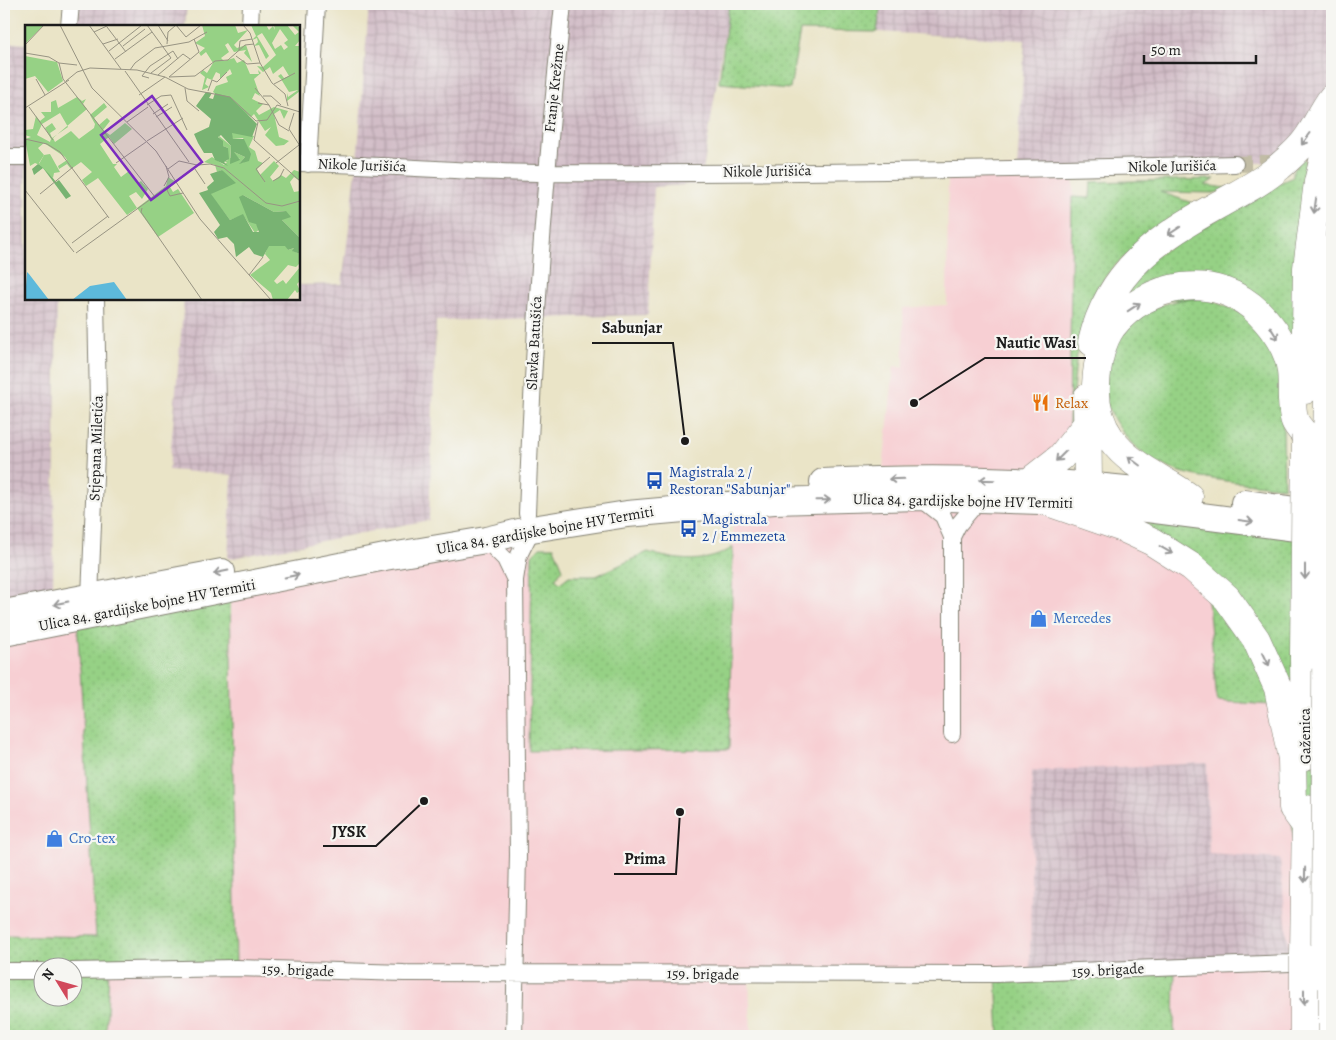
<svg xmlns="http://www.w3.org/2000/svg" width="1336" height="1040" font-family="Alegreya,serif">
  <defs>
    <pattern id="industrial-grid" width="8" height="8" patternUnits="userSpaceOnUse" patternTransform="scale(1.25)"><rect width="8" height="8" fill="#d2bdc7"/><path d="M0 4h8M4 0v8" fill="none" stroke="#b4a2aa"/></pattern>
    <pattern id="grass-dots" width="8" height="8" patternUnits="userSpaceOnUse" patternTransform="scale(1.25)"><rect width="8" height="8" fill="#96d185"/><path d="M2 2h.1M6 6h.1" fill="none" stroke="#81b372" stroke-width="1.8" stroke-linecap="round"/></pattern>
  </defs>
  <rect width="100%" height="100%" fill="#f6f6f2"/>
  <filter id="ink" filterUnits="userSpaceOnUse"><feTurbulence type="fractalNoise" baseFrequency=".02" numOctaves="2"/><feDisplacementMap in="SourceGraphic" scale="10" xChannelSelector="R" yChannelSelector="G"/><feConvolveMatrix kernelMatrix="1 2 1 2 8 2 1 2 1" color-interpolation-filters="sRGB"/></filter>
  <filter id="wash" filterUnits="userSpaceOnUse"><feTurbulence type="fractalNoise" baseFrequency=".0096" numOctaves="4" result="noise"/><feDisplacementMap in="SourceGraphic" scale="20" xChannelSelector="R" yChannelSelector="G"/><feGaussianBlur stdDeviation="1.12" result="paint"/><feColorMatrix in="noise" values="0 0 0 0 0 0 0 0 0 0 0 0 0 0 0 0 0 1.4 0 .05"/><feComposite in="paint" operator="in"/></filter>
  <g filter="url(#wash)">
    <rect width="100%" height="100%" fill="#eae4c7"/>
    <path fill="#f7cfd3" d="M1074 168 1069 424 1061 457 1028 470 883 469 894 366 904 368 903 308 947 305 948 169Z
      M1048 502 1192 567 1282 706 1305 710V1036H1174L1175 966 1209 854 1206 763 1030 973 749 975 751 1036H106L109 970 230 589 532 529 529 751 728 749 733 505Z
      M77 619 96 938 4 935V633Z"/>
    <path fill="url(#industrial-grid)" d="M71 4H187L185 26H69Z
      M369 4H729L701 184 654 187 648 315 436 321 429 520 228 559 232 475 169 470 184 299H299V285L342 284 357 164Z
      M881 4H1332V161L1017 169 1025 40 877 32Z
      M4 42 26 44V299H57L53 590 4 602Z
      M1207 763 1209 854 1280 859 1290 963 1030 973 1032 771Z"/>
    <path fill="url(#grass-dots)" stroke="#597650" fill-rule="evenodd" d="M729 4H881L877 32 800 31 790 89 719 83Z
      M1320 133 1294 343 1252 297 1119 301 1152 258 1279 183 1293 177V170Z
      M1215 179 1205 185 1233 189 1213 193 1160 192 1201 206C1175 223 1146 239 1122 259 1075 299 1075 368 1071 425L1069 424 1072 197 1090 198 1091 182Z
      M1185 299H1207L1247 315 1268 338 1282 369 1284 487C1242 482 1180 481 1145 455 1131 446 1112 420 1107 404 1099 377 1114 340 1134 321 1148 308 1167 303 1185 299Z
      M1124 507 1332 525 1304 957 1282 706 1217 701 1206 579Z
      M540 547H554L563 569 555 579 560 583 569 576H596L648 552C674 561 709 565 733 547L729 749 529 751 532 555Z
      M230 589 236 968 109 970 106 1036H4V935L96 937 77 619ZM42 968H72V998H42Z
      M1175 966 1174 1036H999L996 974Z"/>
  </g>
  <g filter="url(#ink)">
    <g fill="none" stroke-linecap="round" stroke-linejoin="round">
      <path stroke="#c1bca5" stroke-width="16" stroke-dasharray="16 8" stroke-linecap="butt" d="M1235 164 1331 161"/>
      <defs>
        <path id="minor" d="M69 26 71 4
          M250 26 251 4
          M4 157H26
          M299 163C382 164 465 173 548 173 777 174 1006 170 1235 164
          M308 164 317 4
          M919 497 943 516 952 537V734
          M527 514C533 343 545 174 563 4
          M952 537 958 525 979 500
          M486 540 505 559 515 580
          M90 597 98 404 96 299
          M4 971H42
          M72 971 236 968 404 973 996 974 1290 963 1313 960
          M514 1036 518 855 515 580 519 555 532 529"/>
        <path id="primary" d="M823 482C943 476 1059 479 1178 495
          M1244 503 1324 514
          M4 613 222 572
          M4 633 385 557 486 540 532 529 627 514 774 501 919 497 1100 503 1327 532"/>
        <path id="trunk" d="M1092 342C1109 271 1158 238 1218 205 1239 193 1261 183 1279 167 1288 159 1299 150 1306 140 1316 127 1322 111 1332 98
          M1305 390 1307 268 1318 182 1332 124
          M1087 398 1088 484 1100 503
          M1327 438 1332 249
          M1029 482 1061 457 1087 424
          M1189 497C1163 478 1130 466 1111 439 1099 422 1095 404 1096 385 1097 365 1100 344 1112 327 1147 282 1216 270 1259 313 1274 328 1289 350 1291 371 1293 385 1290 408 1295 421 1297 426 1302 431 1306 436
          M1048 502 1123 528 1151 541 1192 567 1227 598 1256 639 1278 688 1292 759 1293 808 1306 826
          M1304 657 1305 756
          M1304 957 1306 809
          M1326 1036 1325 976 1332 961"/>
      </defs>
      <use href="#minor" stroke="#838072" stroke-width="18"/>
      <use href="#primary" stroke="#838072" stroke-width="28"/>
      <use href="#trunk" stroke="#838072" stroke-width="29"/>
      <use href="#minor" stroke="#fff" stroke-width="16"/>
      <use href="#primary" stroke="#fff" stroke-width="26"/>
      <use href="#trunk" stroke="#fff" stroke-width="28"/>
      <defs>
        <path id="trunk-bridge" d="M1304 657 1306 436
          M1304 957V1036
          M1325 976 1327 438"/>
      </defs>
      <use href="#trunk-bridge" stroke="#838072" stroke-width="29" stroke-linecap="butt"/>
      <use href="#trunk-bridge" stroke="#fff" stroke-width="28"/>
    </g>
    <defs><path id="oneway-shaft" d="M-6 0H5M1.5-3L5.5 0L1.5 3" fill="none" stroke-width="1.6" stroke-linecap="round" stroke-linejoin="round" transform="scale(1.25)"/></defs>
    <g stroke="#999">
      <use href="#oneway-shaft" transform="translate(1306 139) rotate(127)"/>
      <use href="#oneway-shaft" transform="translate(1315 206) rotate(98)"/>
      <use href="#oneway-shaft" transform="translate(1174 231) rotate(146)"/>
      <use href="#oneway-shaft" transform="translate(1134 307) rotate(-33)"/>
      <use href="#oneway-shaft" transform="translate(1274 333) rotate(58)"/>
      <use href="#oneway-shaft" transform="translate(1061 456) rotate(135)"/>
      <use href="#oneway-shaft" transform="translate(1134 461) rotate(-143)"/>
      <use href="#oneway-shaft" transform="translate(896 479) rotate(178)"/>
      <use href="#oneway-shaft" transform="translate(987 480) rotate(-178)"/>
      <use href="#oneway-shaft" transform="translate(823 500) rotate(-1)"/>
      <use href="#oneway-shaft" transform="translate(1246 521) rotate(8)"/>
      <use href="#oneway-shaft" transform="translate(1166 550) rotate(31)"/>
      <use href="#oneway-shaft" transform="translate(221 572) rotate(169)"/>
      <use href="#oneway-shaft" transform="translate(1305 572) rotate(90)"/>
      <use href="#oneway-shaft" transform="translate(292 576) rotate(-11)"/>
      <use href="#oneway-shaft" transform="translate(61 603) rotate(169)"/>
      <use href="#oneway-shaft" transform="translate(1266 659) rotate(64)"/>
      <use href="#oneway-shaft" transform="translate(1305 875) rotate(91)"/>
      <use href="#oneway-shaft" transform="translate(1304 997) rotate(90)"/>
    </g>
  </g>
  <defs>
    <symbol id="restaurant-bare" viewBox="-9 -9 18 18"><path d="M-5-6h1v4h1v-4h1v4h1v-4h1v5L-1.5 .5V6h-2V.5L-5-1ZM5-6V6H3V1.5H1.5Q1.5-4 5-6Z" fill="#e8710a" stroke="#f6f6f2" stroke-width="2.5" paint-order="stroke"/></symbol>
    <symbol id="bus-bare" viewBox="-9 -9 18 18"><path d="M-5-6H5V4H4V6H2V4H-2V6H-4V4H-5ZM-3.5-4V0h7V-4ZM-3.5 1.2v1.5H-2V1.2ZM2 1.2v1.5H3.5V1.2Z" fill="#1a4fb4" stroke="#f6f6f2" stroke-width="2.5" paint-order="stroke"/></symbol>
    <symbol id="shop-bare" viewBox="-9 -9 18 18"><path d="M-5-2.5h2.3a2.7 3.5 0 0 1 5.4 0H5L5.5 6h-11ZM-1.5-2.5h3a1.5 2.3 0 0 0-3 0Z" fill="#3f7fe0" stroke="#f6f6f2" stroke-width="2.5" paint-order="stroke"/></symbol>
  </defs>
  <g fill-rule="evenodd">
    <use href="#restaurant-bare" x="1028" y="390" width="25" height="25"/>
    <use href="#bus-bare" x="642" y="468" width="25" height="25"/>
    <use href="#bus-bare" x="676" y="516" width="25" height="25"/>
    <use href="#shop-bare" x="1026" y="606" width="25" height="25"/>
    <use href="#shop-bare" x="42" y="826" width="25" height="25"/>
  </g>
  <g text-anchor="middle" stroke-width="4.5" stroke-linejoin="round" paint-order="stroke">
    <g font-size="15" fill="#1c1c1c" stroke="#f6f6f2">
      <text transform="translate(554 88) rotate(-84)" y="5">Franje Krežme</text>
      <text transform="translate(362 165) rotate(2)" y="5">Nikole Jurišića</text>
      <text transform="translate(1172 166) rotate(-1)" y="5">Nikole Jurišića</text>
      <text transform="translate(767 171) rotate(-1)" y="5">Nikole Jurišića</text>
      <text transform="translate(534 343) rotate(-87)" y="5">Slavka Batušića</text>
      <text transform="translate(96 448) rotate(-88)" y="5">Stjepana Miletića</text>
      <text transform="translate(963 501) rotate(1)" y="5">Ulica 84. gardijske bojne HV Termiti</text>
      <text transform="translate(545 530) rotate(-10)" y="5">Ulica 84. gardijske bojne HV Termiti</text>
      <text transform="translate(147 605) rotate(-11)" y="5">Ulica 84. gardijske bojne HV Termiti</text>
      <text transform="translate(1305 736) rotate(-91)" y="5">Gaženica</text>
      <text transform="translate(298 970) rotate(2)" y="5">159. brigade</text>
      <text transform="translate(1108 970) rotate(-3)" y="5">159. brigade</text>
      <text transform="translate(703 974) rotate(1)" y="5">159. brigade</text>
    </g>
    <g font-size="15" fill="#c56008" stroke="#f6f6f2" text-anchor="start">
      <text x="1055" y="408">Relax</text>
    </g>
    <g font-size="15" fill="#164399" stroke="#f6f6f2" text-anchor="start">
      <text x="669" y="477">Magistrala 2 /<tspan x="669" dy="17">Restoran "Sabunjar"</tspan></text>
      <text x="702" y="524">Magistrala<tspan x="702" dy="17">2 / Emmezeta</tspan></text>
    </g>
    <g font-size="15" fill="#366cbe" stroke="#f6f6f2" text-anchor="start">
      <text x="1053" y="623">Mercedes</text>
      <text x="69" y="843">Cro-tex</text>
    </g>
  </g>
  <g transform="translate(25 25)">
    <rect width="275" height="275" fill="#eae4c7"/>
    <path d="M0 0H19L0 19ZM177 0H210L213 8 223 5 209 20 212 23 221 20 227 37 219 28 221 25 209 27 203 18 200 20 204 27 196 33 199 36 209 33 212 38 219 35 225 49H234L233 45 236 48 229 54 235 71 230 68 227 74 238 79 231 86 234 90 249 82 263 86 259 94 255 85 249 89 254 112 264 116 259 120 251 121 240 110 246 102 240 106 229 89 226 92 188 67 191 61 203 57 201 52 207 49 205 44 195 54V49L191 47 187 55 182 53 180 59 184 62 177 65 180 52 175 48 178 45 182 48 188 38 181 27 176 31 174 28 180 23 170 18 180 11ZM226 0H241L244 5 248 1 250 5 249 0H262L270 10 274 7 267 0 275 2V15L270 21H275V66L262 76V68L263 72 273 65 264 67 256 54 253 51 256 49 259 53 264 51 258 41 248 49 245 42 238 47 232 41 238 42 251 30 237 8 232 11 244 31 241 34 234 20 229 21 233 17 232 13 227 15 231 11ZM255 4 263 15 259 18 263 22 259 25 256 20 250 24 247 18ZM52 72 57 76 61 74 58 79 62 84 28 113 30 117 46 106 54 114 69 103 70 99 65 90 79 78 82 82 69 93 74 100 82 93 85 96 78 105 85 110 100 98 107 104 89 119 84 112 75 119 88 139H92L89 142 96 152 104 146 113 158 116 156 123 164 117 174 111 167 104 171 112 183 141 161 143 152 151 157 145 162 148 167 153 164 169 188 133 212 112 183 102 190 73 153 61 161 57 155 67 147 56 137 46 144 42 139 34 144 33 141 42 135 40 132 19 118 13 123 19 130 14 138 17 141 10 138 5 141 0 114 6 112 0 110V105L8 104 11 91 15 96 20 92 16 87H26V77L31 75 33 83ZM35 88 43 102 27 113 25 108 31 104 27 98 20 103 26 114 25 117 12 110 17 99ZM204 106 229 111 224 122 230 126 233 136 238 138 232 144 235 150 249 136 254 141 245 152 248 156 256 150 261 153 269 145 275 147V156L269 152 265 157 269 167 275 166V213L257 195 261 186 249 187 218 170 225 197 229 196 235 204 230 208 218 190 205 195 185 169 203 160 197 145 192 147 190 140 179 137 187 132 199 140 202 137H199L203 135V123L198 121 193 110 206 121 205 133 215 134 209 131V127L220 132 215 138H218L224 126 218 113 208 114ZM243 221H261L263 225 269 223 268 226 275 229V238L271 242 263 240 249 256 252 259 258 255 261 259 275 242V256L272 259 275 266 272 268 270 265 262 275H248L246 268 225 250 245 235 240 229Z" fill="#96d185" fill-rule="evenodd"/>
    <path d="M181 67 187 68 184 73 188 74 190 68 205 72 232 99 227 112 207 108 208 114H219L226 129 224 136 214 139 220 132 209 127 215 135 205 139 206 121 196 110 193 112 198 116V121L203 123 204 134 199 137 203 141 190 135 187 128H179L173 118 169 109 184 102 186 94 171 81ZM13 139 20 143 31 157 34 155 46 171 41 174 18 143 9 150 7 144ZM197 145 211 158 186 169 205 195 218 189 228 207H234L231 199 224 197 214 172 218 170 249 187 261 186 266 192 257 195 275 213V229L267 226 269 223 263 225 260 221H244L238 232 229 229 224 222 211 232 209 219 202 212 193 214 189 207 195 200 174 168 183 165 182 162 189 156 185 149Z" fill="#78b372"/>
    <path d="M0 31 32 37 38 56 23 67 10 51 0 54Z" fill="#96d185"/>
    <path d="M25 129 35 147 29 148 28 153 14 139 19 130Z" fill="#96d185"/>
    <path d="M2 247 4 249 24 275H0ZM89 257 102 275H47L65 261Z" fill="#5db9db"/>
    <path fill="none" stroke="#989483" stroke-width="1" d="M35 0 67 63 131 126 175 194 246 275M64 0 96 44M122 0 146 33 126 48M133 0 143 16M218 0 225 8 235 38 247 58 260 69 263 81M82 2 101 27M69 7 84 0M78 19 93 14M142 19 143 7 151 0 161 12 176 0M0 20 19 0M98 21 120 4M214 25 215 16 227 14M84 26 117 0M0 28 24 32 34 38 38 54 130 172M211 31 222 39 235 38M90 34 127 7M34 38 52 40M105 45 110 38 130 23 164 17 182 7M100 46 164 137M133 50 158 29 165 34M144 52 170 51 190 36 203 35 220 20 229 19M144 52 174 27 169 14M124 53 117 51 125 41 148 26 153 34M11 54 20 70M41 56 52 47 65 43 112 45 140 52 163 64 205 72 231 96 242 95 252 80 275 87M249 59 270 48M160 63 162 76 174 86M230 63 244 80M183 66 187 55 192 57 202 47M114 70 140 52M238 71H246L256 80M233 78 244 80 254 100 264 106M122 80 136 71 146 70 162 105M4 82 28 115M0 83 44 55M269 88 264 104 275 121M128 89 143 79M131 92 147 82M102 97 123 82M233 97 229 115 275 156M0 114 22 119 35 127 84 193M122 116 158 93M91 138 121 117M251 138 274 120M143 144 154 136 172 140M170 144 180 159M248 156 255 152 259 144M240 157 231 144 245 132M146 160 142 165 145 171 158 168M139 161 144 152 141 141M0 165 49 227M15 169 48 142M117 183 116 187 177 275M47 218 83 191M51 228 173 140 185 139 199 143 241 178 257 181 275 176M224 250 238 232"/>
    <path fill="#7b2cbf" fill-opacity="0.15" stroke="#7b2cbf" stroke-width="2.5" d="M127 71 177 137 126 175 76 110Z"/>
    <rect width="275" height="275" fill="none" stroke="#1c1c1c" stroke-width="2.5"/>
  </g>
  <path fill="none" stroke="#1c1c1c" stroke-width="2" d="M685 441L673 343H592M914 403L985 358H1086M424 801L376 846H323M680 812L676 874H614"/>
  <g fill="#1c1c1c" stroke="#f6f6f2" stroke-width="2">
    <circle cx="685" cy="441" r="5"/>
    <circle cx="914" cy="403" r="5"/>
    <circle cx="424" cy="801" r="5"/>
    <circle cx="680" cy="812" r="5"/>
  </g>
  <g font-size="16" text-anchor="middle" font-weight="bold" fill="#1c1c1c" stroke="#f6f6f2" stroke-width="4.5" stroke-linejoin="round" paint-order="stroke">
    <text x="632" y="333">Sabunjar</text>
    <text x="1036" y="348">Nautic Wasi</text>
    <text x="349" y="837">JYSK</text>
    <text x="645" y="864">Prima</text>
  </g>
  <rect width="1336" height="1040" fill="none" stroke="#f6f6f2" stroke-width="20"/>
  <g transform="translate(58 982) rotate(307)"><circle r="24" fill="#f6f6f2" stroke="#9f9f9c"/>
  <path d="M0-4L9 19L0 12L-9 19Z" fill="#d1495b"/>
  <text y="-8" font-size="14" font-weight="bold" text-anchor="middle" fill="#1c1c1c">N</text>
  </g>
  <path d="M1144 55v8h112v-8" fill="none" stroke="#1c1c1c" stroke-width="2.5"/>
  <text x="1151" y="55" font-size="15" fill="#1c1c1c" stroke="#f6f6f2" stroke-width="4" paint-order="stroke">50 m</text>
</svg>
